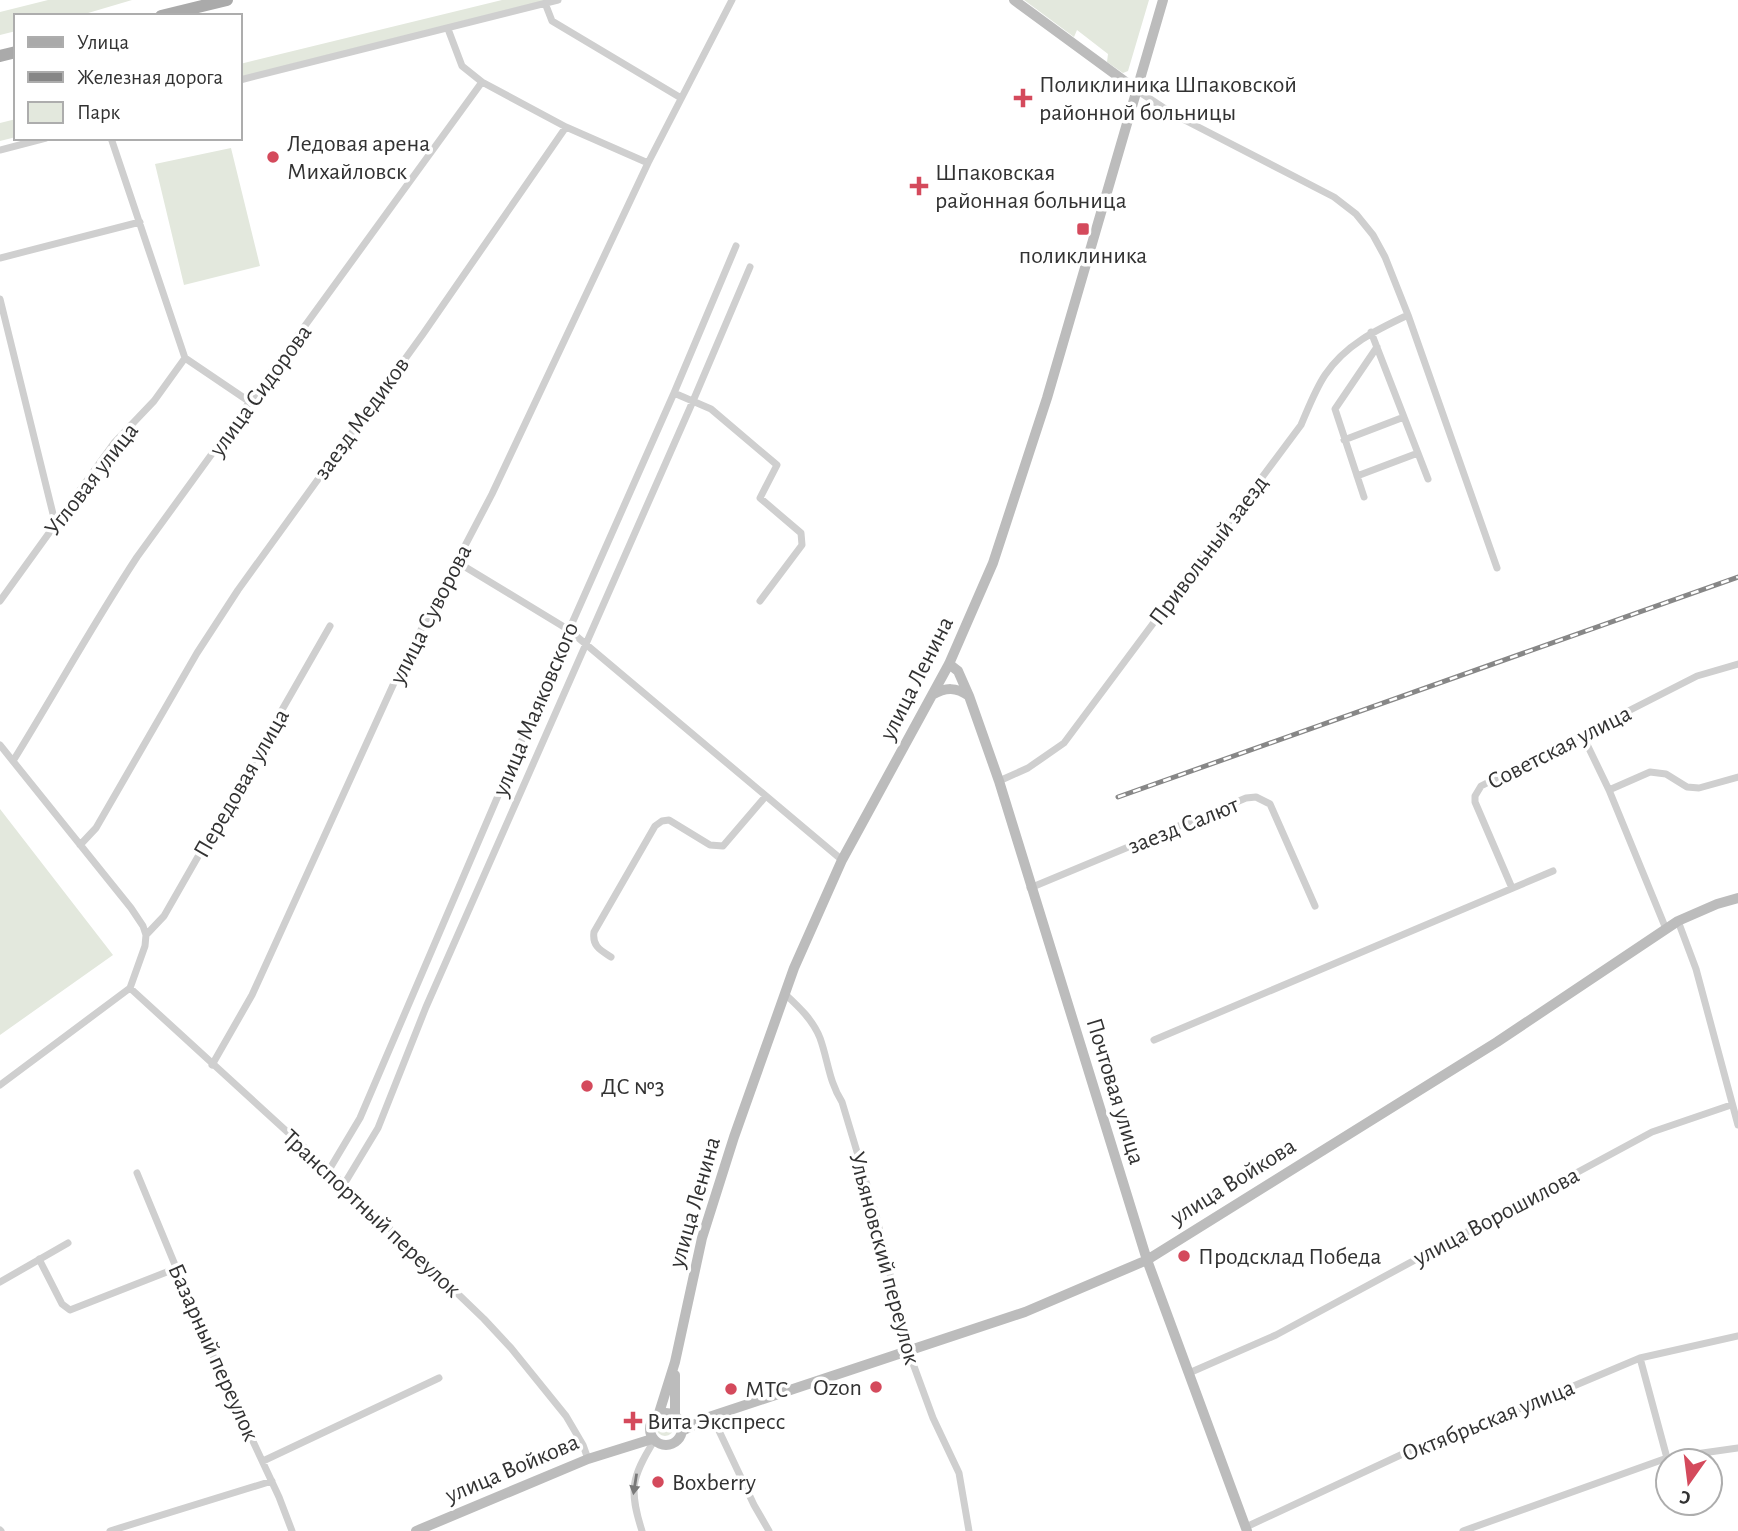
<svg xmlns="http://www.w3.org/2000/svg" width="1738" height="1531" font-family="'Alegreya Sans',sans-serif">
  <rect width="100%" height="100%" fill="#fff"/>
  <path fill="#e3e8dd" d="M48 0H132L78 16H16V31L0 35V12Z
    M502 0H547L240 77V64Z
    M1024 0H1149L1128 71 1123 73 1107 62 1108 54 1077 30 1074 37Z
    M16 119V137L0 141V123Z
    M231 148 260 266 184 285 155 164Z
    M0 809 113 955 0 1035Z
    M656 1427a9 9 0 1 1 18 0a9 9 0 1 1-18 0Z"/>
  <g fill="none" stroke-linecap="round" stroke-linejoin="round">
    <path stroke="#cfcfcf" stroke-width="7" d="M545 3 552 21 681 98
      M240 80 558 0
      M1138 91 1173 114 1334 197 1356 214 1373 235 1385 257 1408 315 1497 568
      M566 127 648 163
      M111 138 185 358
      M0 150 46 138
      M0 258 140 222
      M0 299 55 522
      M1371 332 1428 479
      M674 393 711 409 777 465 760 498 801 533 802 545 760 601
      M1344 440 1404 417
      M1357 476 1418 453
      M1364 497 1335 409 1377 347
      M457 562 569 630 842 860
      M0 601 114 443 154 401 185 358 250 402
      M1582 734 1609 790 1666 929
      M0 745 131 908 143 926 146 935 145 946 130 988 0 1085
      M13 761C55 693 93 624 137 557L482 82 462 66 448 29
      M999 781 1028 768 1064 743 1301 425C1308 409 1315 390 1325 375 1345 345 1376 330 1408 315
      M1609 790 1650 772 1666 774 1687 787 1699 788 1738 777
      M80 845 96 828 197 653 238 590 423 334 566 127 482 82
      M1030 888 1246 798 1256 797 1270 804 1315 906
      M1512 888 1475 802V796L1481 786 1697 676 1738 664
      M1678 921 1696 969 1738 1125
      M146 935 164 916 330 626
      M611 957C600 950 592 946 594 932L655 826 662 821 669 820 710 845 723 846 765 797
      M130 988 329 1170 484 1319 511 1348 566 1416 583 1445 588 1459
      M785 994C799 1007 813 1020 820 1038 828 1060 829 1082 842 1102L876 1215 908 1350 933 1418 959 1473 969 1531
      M1154 1040 1553 871
      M212 1065 252 995 399 672 492 494 648 163 732 0
      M329 1170 360 1118 569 630 674 393 736 246
      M137 1173 209 1347 279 1497 292 1531
      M343 1186 378 1128 426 1007 693 401 750 267
      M39 1259 62 1304 70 1310 177 1268
      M0 1282 68 1243
      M1640 1358 1667 1458
      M1189 1373 1276 1335 1652 1132 1731 1105
      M712 1416 754 1505 769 1531
      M263 1461 439 1378
      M1246 1527 1407 1452 1469 1430 1640 1358 1738 1336
      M0 1530 1 1531
      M110 1531 272 1481
      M642 1531C629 1490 631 1478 654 1441
      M1463 1531 1667 1458 1738 1448"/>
    <path stroke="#bcbcbc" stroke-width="10" d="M1014 0 1138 91
      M949 664 958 671 969 696 999 781 1147 1260 1247 1531
      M932 695C946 687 956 687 969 696
      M650 1429a16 16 0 1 1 32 0a16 16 0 1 1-32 0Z
      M659 1413 675 1362 702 1238 734 1137 794 968 842 860 949 664 993 563 1047 398 1163 0
      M675 1415V1375
      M682 1431 709 1417 1025 1312 1147 1260 1497 1042 1678 921 1717 904 1738 898
      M416 1531 588 1459 652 1439"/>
    <path stroke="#aaa" stroke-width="12" d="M161 16 227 0
      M0 56 16 52"/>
    <defs>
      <path id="rail" d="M1118 797 1738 577"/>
    </defs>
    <use href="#rail" stroke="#878787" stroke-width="5"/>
    <use href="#rail" stroke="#fff" stroke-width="2.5" stroke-dasharray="8" stroke-linecap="butt"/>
  </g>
  <defs><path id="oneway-solid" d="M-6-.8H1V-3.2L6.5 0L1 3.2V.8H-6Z" transform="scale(1.75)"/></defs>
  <use fill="#797979" href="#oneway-solid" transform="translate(635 1484) rotate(99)"/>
  <g fill="#d44a5c" stroke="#fff" stroke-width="2.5">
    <path d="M1019.5 87.5h7v7h7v7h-7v7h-7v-7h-7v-7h7z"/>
    <circle cx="273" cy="157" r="7"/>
    <path d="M915.5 175.5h7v7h7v7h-7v7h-7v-7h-7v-7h7z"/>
    <rect x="1076" y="222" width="14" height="14" rx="3.5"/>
    <circle cx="587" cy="1086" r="7"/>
    <circle cx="1184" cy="1256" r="7"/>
    <circle cx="876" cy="1387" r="7"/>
    <circle cx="731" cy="1389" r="7"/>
    <path d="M629.5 1410.5h7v7h7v7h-7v7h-7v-7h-7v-7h7z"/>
    <circle cx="658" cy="1482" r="7"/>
  </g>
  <g text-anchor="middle" stroke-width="7" stroke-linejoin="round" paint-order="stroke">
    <g font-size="24" fill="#323232" stroke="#fff" text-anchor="start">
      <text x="1039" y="92">Поликлиника Шпаковской<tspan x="1039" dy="28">районной больницы</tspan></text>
      <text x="287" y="151">Ледовая арена<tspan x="287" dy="28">Михайловск</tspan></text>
      <text x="935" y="180">Шпаковская<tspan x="935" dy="28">районная больница</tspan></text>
      <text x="1083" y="263" text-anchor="middle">поликлиника</text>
      <text x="601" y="1094">ДС №3</text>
      <text x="1198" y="1264">Продсклад Победа</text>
      <text x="862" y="1395" text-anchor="end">Ozon</text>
      <text x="745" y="1397">МТС</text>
      <text x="647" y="1429">Вита Экспресс</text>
      <text x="672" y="1490">Boxberry</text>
    </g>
    <g font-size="24" fill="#323232" stroke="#fff">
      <text transform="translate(260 390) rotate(-54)" y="8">улица Сидорова</text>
      <text transform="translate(361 418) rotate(-54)" y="8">заезд Медиков</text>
      <text transform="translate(91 479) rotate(-52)" y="8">Угловая улица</text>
      <text transform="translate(1208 550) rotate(-53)" y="8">Привольный заезд</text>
      <text transform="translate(430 614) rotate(-63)" y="8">улица Суворова</text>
      <text transform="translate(916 678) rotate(-63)" y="8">улица Ленина</text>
      <text transform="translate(535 709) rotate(-67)" y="8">улица Маяковского</text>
      <text transform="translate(1559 747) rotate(-27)" y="8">Советская улица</text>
      <text transform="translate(241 783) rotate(-60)" y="8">Передовая улица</text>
      <text transform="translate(1183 825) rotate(-22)" y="8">заезд Салют</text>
      <text transform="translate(1116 1091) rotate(73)" y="8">Почтовая улица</text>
      <text transform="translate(1233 1181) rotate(-32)" y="8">улица Войкова</text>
      <text transform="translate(694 1202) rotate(-74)" y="8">улица Ленина</text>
      <text transform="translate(372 1213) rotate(43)" y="8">Транспортный переулок</text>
      <text transform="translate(1496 1216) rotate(-28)" y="8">улица Ворошилова</text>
      <text transform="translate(885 1258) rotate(75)" y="8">Ульяновский переулок</text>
      <text transform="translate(214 1352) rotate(66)" y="8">Базарный переулок</text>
      <text transform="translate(1488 1420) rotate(-22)" y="8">Октябрьская улица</text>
      <text transform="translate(512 1468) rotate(-23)" y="8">улица Войкова</text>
    </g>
  </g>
  <rect x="14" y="14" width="228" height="126" fill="#ffffff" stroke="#adadad" stroke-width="2"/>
  <rect x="28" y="37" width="35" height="10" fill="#aaaaaa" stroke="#adadad" stroke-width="2"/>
  <text x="77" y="49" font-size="21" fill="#323232">Улица</text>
  <rect x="28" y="72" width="35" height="10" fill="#878787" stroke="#adadad" stroke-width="2"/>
  <text x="77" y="84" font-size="21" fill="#323232">Железная дорога</text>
  <rect x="28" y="102" width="35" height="21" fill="#e3e8dd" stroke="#adadad" stroke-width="2"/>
  <text x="77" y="119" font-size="21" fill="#323232">Парк</text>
  <g transform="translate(1689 1482) rotate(194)"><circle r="33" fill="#ffffff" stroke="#adadad" stroke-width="2"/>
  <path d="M0-5L12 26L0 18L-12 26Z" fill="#d44a5c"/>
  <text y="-10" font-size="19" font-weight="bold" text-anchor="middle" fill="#323232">С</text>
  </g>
</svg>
